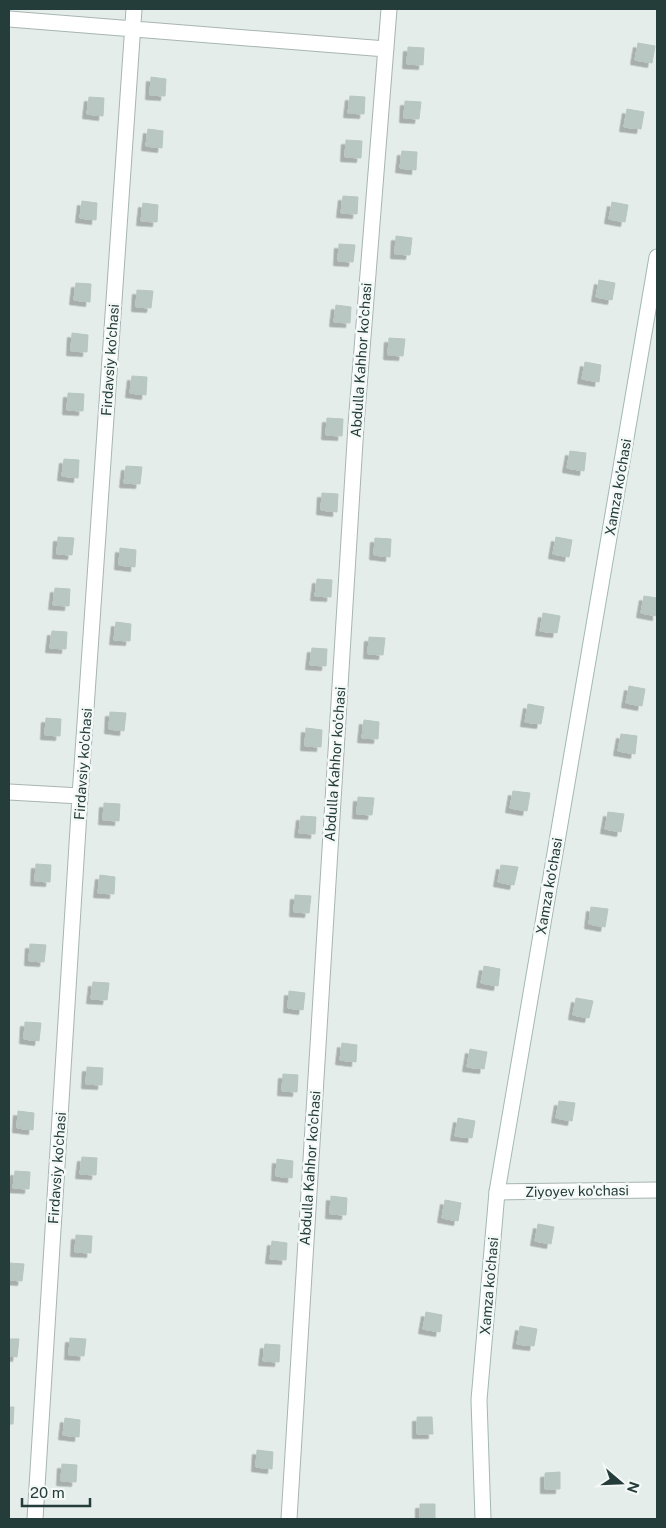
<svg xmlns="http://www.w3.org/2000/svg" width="666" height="1528" font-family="'Public Sans',sans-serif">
  <defs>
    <filter id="shadow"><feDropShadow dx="-4.5" dy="4.5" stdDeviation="0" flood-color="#0004"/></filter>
  </defs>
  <rect width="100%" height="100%" fill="#e4edea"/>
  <path fill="#b9c7c3" stroke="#b7c6c2" filter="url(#shadow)" d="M638 43 655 46 652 63 635 60Z
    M408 47 424 48 423 65 407 64Z
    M151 77 166 79 165 96 150 95Z
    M350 96 365 97 364 114 348 113Z
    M89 97 104 98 103 116 87 114Z
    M405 101 421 102 419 119 404 118Z
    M627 109 644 112 641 129 624 127Z
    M148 129 163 131 162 148 146 146Z
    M346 140 362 141 361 158 345 157Z
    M402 151 417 152 416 170 400 168Z
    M343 196 358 197 357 214 341 213Z
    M82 201 97 203 96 220 80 218Z
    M612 202 628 205 625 222 609 219Z
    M143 203 158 205 157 222 141 221Z
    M396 236 412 238 410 255 395 254Z
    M339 244 355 245 353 262 338 261Z
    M599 280 615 283 612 300 596 297Z
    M76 283 91 284 90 302 74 300Z
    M137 290 153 291 151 308 136 307Z
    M336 305 351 307 350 323 334 322Z
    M72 333 88 335 87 352 71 351Z
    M389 338 405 339 403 356 388 355Z
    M585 362 601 365 599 382 582 379Z
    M132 376 147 377 146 395 130 393Z
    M68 393 84 394 83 411 67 410Z
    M327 418 343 419 342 436 326 435Z
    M570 451 586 453 584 471 567 468Z
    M64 459 79 460 78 478 62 476Z
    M126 466 142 467 140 484 124 483Z
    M322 493 338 494 337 512 321 510Z
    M58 537 74 538 72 555 57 554Z
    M556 537 572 540 569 557 553 554Z
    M375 538 391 539 390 557 374 555Z
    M120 548 136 550 135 567 119 565Z
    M317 579 332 580 331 597 315 596Z
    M55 588 70 589 69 606 53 605Z
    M644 596 657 598V616L641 613Z
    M543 613 560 616 557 633 540 631Z
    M116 622 131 624 130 641 114 640Z
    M52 631 67 632 66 649 50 648Z
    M369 637 385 638 383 655 368 654Z
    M312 648 327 649 326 666 310 665Z
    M629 686 645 689 642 706 626 703Z
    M528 704 544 707 541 724 525 722Z
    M110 712 126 713 124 731 109 729Z
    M46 718 61 719 60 736 45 735Z
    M364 720 379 722 378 739 362 738Z
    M306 728 322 730 321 747 305 746Z
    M621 734 637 736 635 754 618 751Z
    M513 791 530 793 527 811 510 808Z
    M358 797 374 798 372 815 357 814Z
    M104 803 120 804 119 821 103 820Z
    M608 812 624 814 621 832 605 829Z
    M301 816 316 817 315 834 299 833Z
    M36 864 51 865 50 882 35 881Z
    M501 865 518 867 514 885 498 882Z
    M100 875 115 877 114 894 98 893Z
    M295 895 311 896 309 913 294 912Z
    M591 907 608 909 605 927 589 924Z
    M30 944 46 945 44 962 29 961Z
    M484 966 500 969 498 986 481 983Z
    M93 982 109 983 107 1000 91 999Z
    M289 991 305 993 303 1010 288 1008Z
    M576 998 593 1001 589 1018 573 1015Z
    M25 1022 41 1023 39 1041 24 1039Z
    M342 1043 357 1045 356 1062 340 1060Z
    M470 1049 487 1052 484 1069 467 1067Z
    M87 1067 103 1068 102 1085 86 1084Z
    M283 1074 298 1075 297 1092 282 1091Z
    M559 1101 575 1103 572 1121 556 1118Z
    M18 1111 34 1113 33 1130 17 1128Z
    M458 1118 475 1121 472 1138 455 1136Z
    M82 1157 97 1158 96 1175 80 1174Z
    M277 1159 293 1161 292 1178 276 1176Z
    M15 1171 30 1172 29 1189 13 1188Z
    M331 1196 347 1198 346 1215 330 1214Z
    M445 1200 461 1203 458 1221 442 1218Z
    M538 1224 554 1227 551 1244 535 1241Z
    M76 1235 92 1236 91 1253 75 1252Z
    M272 1241 287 1243 286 1260 270 1259Z
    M9 1263 24 1264 22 1281 9 1280Z
    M426 1312 442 1315 440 1332 423 1329Z
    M520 1326 537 1329 534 1346 517 1344Z
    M70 1338 86 1339 84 1356 69 1355Z
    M9 1339H19L17 1357 9 1356Z
    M265 1344 280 1345 279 1362 263 1361Z
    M9 1407H14L13 1424H9Z
    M417 1417H432L433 1434H417Z
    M65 1418 80 1420 79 1437 63 1435Z
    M257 1450 273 1452 272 1469 256 1467Z
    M62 1464 77 1465 76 1482 61 1481Z
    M560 1472V1489H545V1473Z
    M420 1504H435V1519H420Z"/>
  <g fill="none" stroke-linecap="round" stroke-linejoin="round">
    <defs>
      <path id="minor" d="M9 19 386 49
        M9 792 80 796
        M497 1192 657 1190
        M35 1519 80 796 134 9
        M289 1519 356 425 389 9"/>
      <path id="secondary" d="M483 1519 479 1400 497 1192 657 257"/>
    </defs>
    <use href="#minor" stroke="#a7b5b2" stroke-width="17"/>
    <use href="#secondary" stroke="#a3b8b3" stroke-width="17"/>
    <use href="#minor" stroke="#fff" stroke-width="15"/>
    <use href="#secondary" stroke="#fff" stroke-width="15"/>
  </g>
  <g text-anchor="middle" stroke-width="5" stroke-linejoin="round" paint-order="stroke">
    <g font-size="14" fill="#253d3a" stroke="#f4f9f7">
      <text transform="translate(110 360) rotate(-86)" y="5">Firdavsiy ko'chasi</text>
      <text transform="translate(361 360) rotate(-86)" y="5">Abdulla Kahhor ko'chasi</text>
      <text transform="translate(618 487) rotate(-80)" y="5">Xamza ko'chasi</text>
      <text transform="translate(83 764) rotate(-86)" y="5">Firdavsiy ko'chasi</text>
      <text transform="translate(335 764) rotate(-86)" y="5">Abdulla Kahhor ko'chasi</text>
      <text transform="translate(549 886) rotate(-80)" y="5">Xamza ko'chasi</text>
      <text transform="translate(57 1168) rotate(-86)" y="5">Firdavsiy ko'chasi</text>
      <text transform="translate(310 1168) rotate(-86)" y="5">Abdulla Kahhor ko'chasi</text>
      <text transform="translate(577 1191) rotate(-1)" y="5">Ziyoyev ko'chasi</text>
      <text transform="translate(489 1286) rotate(-85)" y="5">Xamza ko'chasi</text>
    </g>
  </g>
  <rect width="666" height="1528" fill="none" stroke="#253d3a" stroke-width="20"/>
  <g transform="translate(621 1483) rotate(109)" stroke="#f4f9f7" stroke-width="4" paint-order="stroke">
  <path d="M0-4L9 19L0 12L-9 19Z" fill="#253d3a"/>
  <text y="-8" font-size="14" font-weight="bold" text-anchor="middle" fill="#253d3a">N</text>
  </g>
  <path d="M22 1498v8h68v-8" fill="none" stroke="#253d3a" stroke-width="2.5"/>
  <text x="30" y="1498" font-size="15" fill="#253d3a" stroke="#f4f9f7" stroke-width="4" paint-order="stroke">20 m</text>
</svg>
